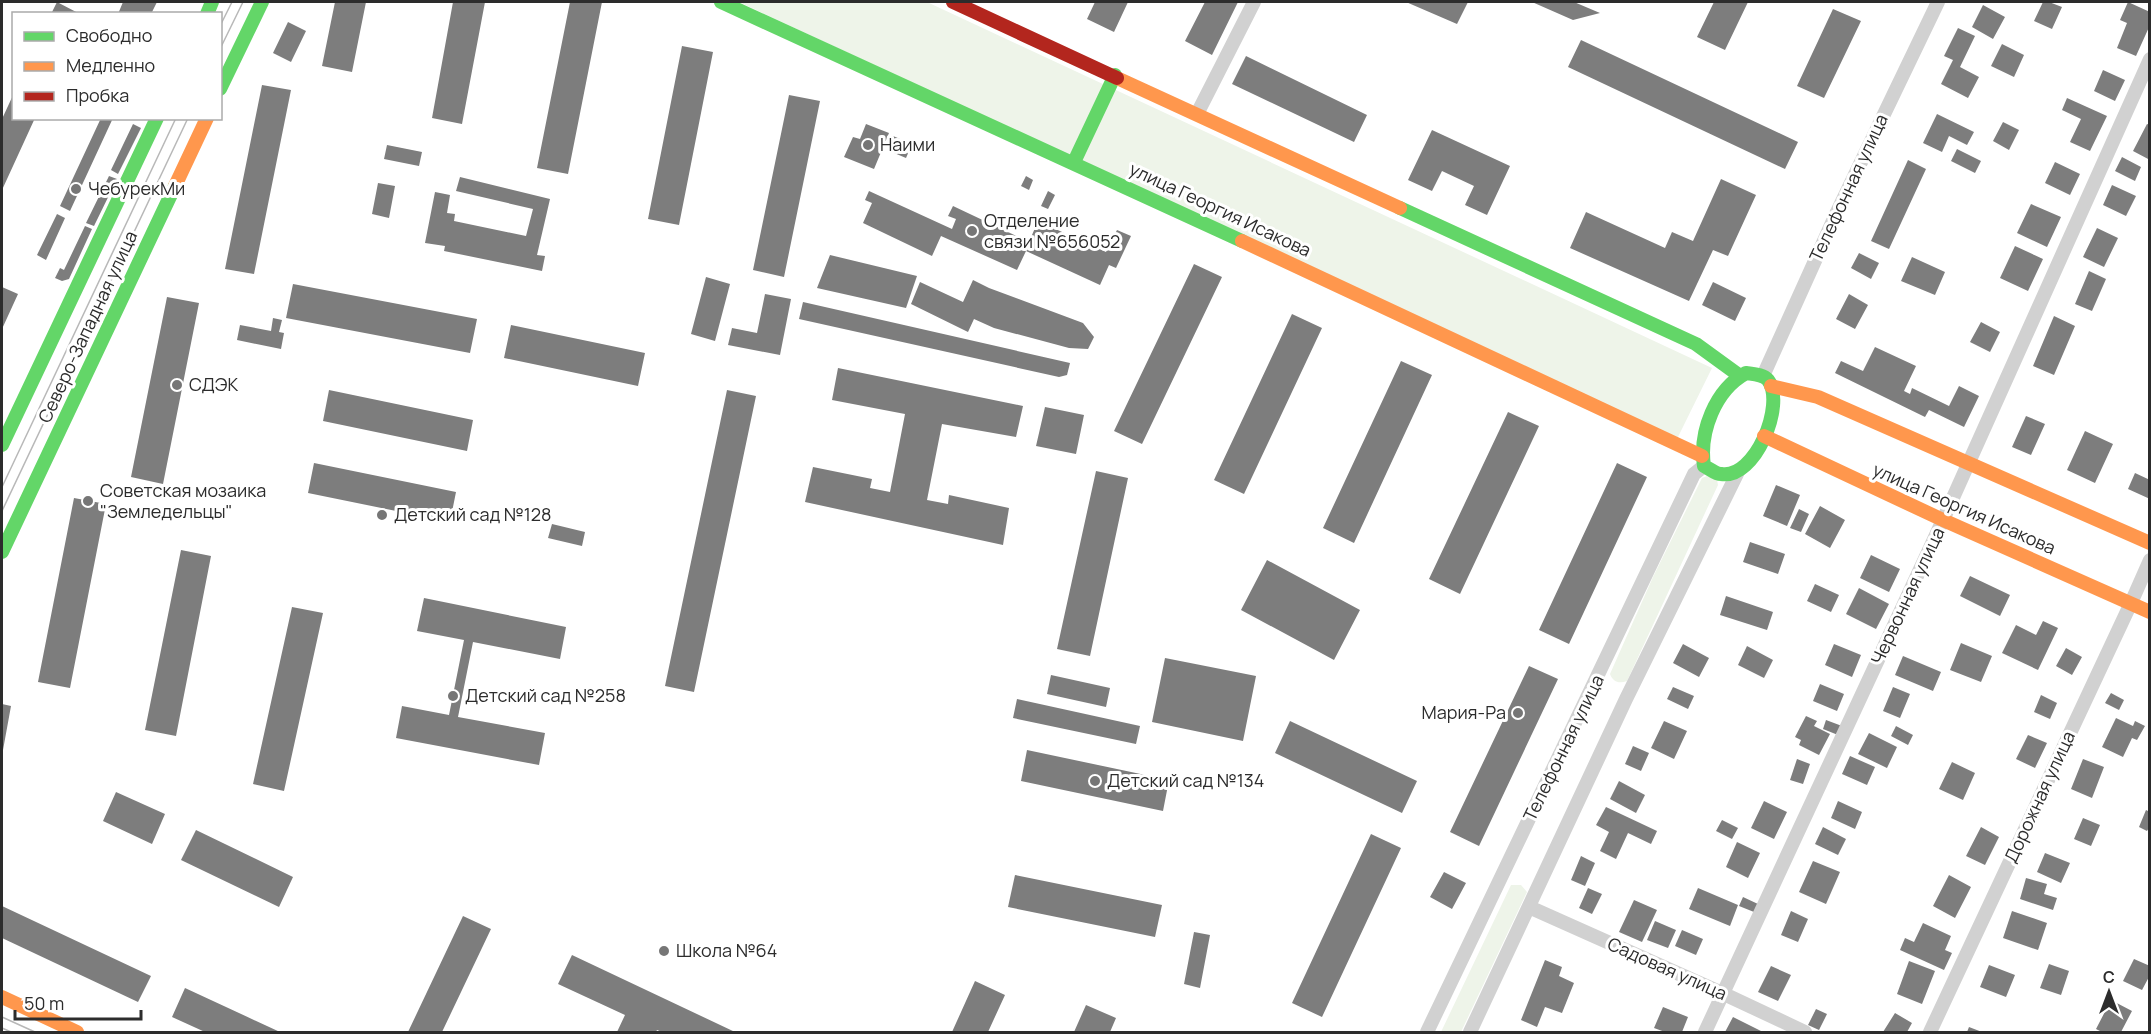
<svg xmlns="http://www.w3.org/2000/svg" width="2151" height="1034" font-family="Manrope,sans-serif">
  <rect width="100%" height="100%" fill="#fff"/>
  <path fill="#eef4e9" d="M739 2H927L1712 368 1677 439Z
    M1707 476 1717 480 1718 485 1627 681C1619 684 1613 682 1610 674L1653 577 1702 478Z
    M1511 885H1521L1527 892 1461 1032H1441Z"/>
  <path fill="#7d7d7d" d="M57 2 80 14H51Z
    M123 2H157L151 14H118Z
    M335 2H366L352 72 322 66Z
    M453 2H485L462 124 432 118Z
    M570 2H602L568 174 537 168Z
    M1095 2H1128L1114 32 1087 19Z
    M1205 2H1238L1212 55 1185 41Z
    M1406 2H1468L1457 24Z
    M1532 2H1574L1600 13 1573 20Z
    M1714 2H1748L1725 50 1697 37Z
    M2043 2H2049L2062 7 2052 29 2034 21Z
    M2128 2 2150 12V25L2136 56 2117 48 2127 23 2120 20Z
    M1983 5 2005 17 1993 39 1972 27Z
    M1833 9 1861 21 1824 98 1797 86Z
    M288 22 306 31 291 62 273 53Z
    M1958 28 1975 36 1960 67 1979 77 1968 98 1941 84 1953 60 1944 56Z
    M1581 40 1798 142 1785 169 1568 67Z
    M2002 44 2024 55 2014 77 1991 66Z
    M682 46 713 52 679 225 648 219Z
    M1246 56 1367 115 1354 142 1232 84Z
    M2103 70 2125 80 2115 101 2094 91Z
    M262 85 291 90 254 274 225 269Z
    M14 93V118H35L2 190V119Z
    M789 95 820 101 784 277 753 270Z
    M2067 98 2107 116 2090 151 2070 142 2081 119 2062 110Z
    M1937 114 1974 132 1967 145 1949 136 1942 152 1923 143Z
    M101 118H113L70 211 60 206Z
    M2003 122 2019 130 2009 150 1993 141Z
    M133 124 141 128 118 174 111 170Z
    M866 124 889 133 874 169 844 157 853 137 860 139Z
    M2147 124 2150 125V160L2133 151Z
    M1432 130 1510 166 1487 215 1465 205 1474 186 1442 171 1432 191 1408 180Z
    M893 136 912 144 906 158 887 150Z
    M387 145 422 152 419 166 384 159Z
    M1957 149 1981 161 1975 173 1951 161Z
    M2122 157 2141 167 2135 181 2115 171Z
    M1908 160 1926 169 1889 249 1871 241Z
    M2055 162 2080 174 2070 195 2045 183Z
    M109 176 117 179 94 226 86 223Z
    M1026 176 1033 180 1029 190 1021 186Z
    M460 177 550 199 537 255 545 256 542 271 444 251 445 246 425 243 435 192 450 195 447 213 455 214 454 221 526 236 533 209 456 191Z
    M1721 179 1756 195 1728 256 1713 250 1689 301 1570 248 1586 212 1665 248 1672 232 1693 241Z
    M378 183 395 186 389 218 372 214Z
    M2112 185 2136 196 2126 216 2103 205Z
    M869 191 952 229 956 219 948 216 953 206 1029 242 1038 221 1106 252 1117 230 1131 236 1116 268 1109 265 1100 285 1026 251 1017 270 941 236 932 256 863 223 872 203 865 200Z
    M1048 191 1055 195 1048 209 1041 206Z
    M2031 204 2061 217 2047 247 2017 233Z
    M57 214 65 218 46 260 37 255Z
    M85 226 92 229 69 279 62 281 55 278 60 268 64 270Z
    M2097 228 2118 238 2104 267 2083 257Z
    M2015 246 2043 259 2028 291 2000 278Z
    M1859 253 1879 263 1871 279 1851 268Z
    M830 255 917 276 906 308 817 288Z
    M1912 257 1945 272 1935 295 1901 281Z
    M1194 264 1222 277 1142 444 1114 431Z
    M2089 271 2106 279 2092 311 2075 304Z
    M706 277 730 284 715 341 691 334Z
    M973 280 989 288 1083 323 1094 337 1088 349 1069 348 994 328 974 319 968 332 911 304 920 282 963 302Z
    M1713 282 1746 298 1735 321 1702 305Z
    M293 284 477 319 470 353 286 318Z
    M2 287 18 294 2 329Z
    M765 294 791 299 780 355 728 345 732 328 757 333Z
    M1849 294 1868 305 1855 329 1836 319Z
    M167 297 199 303 163 484 131 477Z
    M803 302 1070 363 1067 375 1059 377 799 319Z
    M1292 314 1322 328 1244 494 1214 480Z
    M2054 316 2075 326 2054 375 2033 366Z
    M273 318 282 320 279 332 284 333 281 349 237 340 240 325 271 331Z
    M1981 322 2000 332 1990 352 1970 342Z
    M511 325 645 353 638 386 504 358Z
    M1875 347 1916 366 1904 391 1910 394 1912 388 1949 406 1959 386 1979 396 1964 427 1929 410 1925 417 1835 373 1841 361 1863 371Z
    M1401 361 1432 375 1354 543 1323 528Z
    M838 368 1023 406 1016 437 942 424 927 500 948 504 949 495 1009 508 1003 545 805 502 813 467 872 479 870 488 890 492 905 414 832 400Z
    M329 390 473 420 467 451 323 421Z
    M727 390 756 396 694 692 665 686Z
    M1045 407 1084 415 1076 454 1036 446Z
    M1508 412 1539 426 1460 594 1429 579Z
    M2026 416 2045 424 2031 455 2012 447Z
    M2085 431 2113 444 2095 483 2067 470Z
    M314 463 456 492 450 522 308 493Z
    M1617 463 1647 477 1569 644 1539 630Z
    M1096 471 1128 478 1090 656 1057 649Z
    M2135 473 2150 480V499L2128 489Z
    M1776 485 1800 495 1787 526 1763 516Z
    M74 498 106 504 70 688 38 682Z
    M1820 506 1845 520 1830 548 1805 534Z
    M1799 509 1809 514 1801 532 1790 528Z
    M552 524 585 532 582 546 548 538Z
    M1750 542 1785 554 1778 574 1743 562Z
    M181 550 211 556 176 736 145 730Z
    M1871 555 1900 569 1889 592 1860 578Z
    M1267 560 1360 610 1334 660 1241 610Z
    M1970 576 2010 595 2000 616 1960 596Z
    M1815 584 1839 595 1831 612 1807 601Z
    M1859 588 1889 604 1876 629 1846 614Z
    M1726 596 1773 612 1767 630 1720 615Z
    M424 598 566 627 560 659 473 642 458 717 545 733 539 765 396 738 402 706 449 715 464 640 417 631Z
    M292 607 323 613 284 791 253 784Z
    M2043 621 2058 628 2038 670 2002 653 2016 625 2036 635Z
    M1961 643 1992 656 1981 682 1950 670Z
    M1683 644 1709 658 1699 677 1673 663Z
    M1834 644 1861 655 1852 677 1825 665Z
    M1747 646 1773 660 1764 678 1738 665Z
    M2066 648 2082 657 2072 675 2056 666Z
    M1903 656 1941 672 1933 691 1895 675Z
    M1165 658 1256 676 1243 741 1152 722Z
    M1529 666 1558 679 1479 846 1450 832Z
    M1051 675 1110 688 1106 707 1047 694Z
    M1820 684 1844 694 1837 711 1813 701Z
    M1673 687 1694 696 1688 709 1667 699Z
    M1893 687 1910 694 1900 718 1883 711Z
    M2111 693 2124 700 2119 710 2105 703Z
    M2041 695 2057 703 2050 719 2034 712Z
    M1017 699 1140 726 1136 744 1013 718Z
    M2 704 11 706 3 750 2 749Z
    M1806 716 1817 721 1814 726 1830 734 1819 755 1799 745 1801 740 1795 737Z
    M2116 718 2133 726 2135 721 2145 726 2137 740 2132 738 2123 757 2102 747Z
    M1826 720 1842 726 1838 735 1823 729Z
    M1290 721 1417 781 1402 813 1275 753Z
    M1664 721 1687 731 1674 759 1651 748Z
    M1896 726 1913 735 1908 745 1891 736Z
    M1869 733 1897 747 1887 768 1858 754Z
    M2028 735 2047 743 2035 768 2016 759Z
    M1633 746 1649 753 1641 771 1625 764Z
    M1027 750 1169 780 1163 811 1021 781Z
    M1850 756 1875 767 1867 785 1842 774Z
    M1797 759 1810 764 1803 784 1790 780Z
    M2083 759 2104 767 2092 798 2071 789Z
    M1952 762 1975 773 1963 800 1939 789Z
    M1619 781 1645 795 1636 813 1610 799Z
    M116 792 165 814 152 844 103 821Z
    M1764 801 1787 812 1774 839 1751 828Z
    M1838 801 1862 812 1855 829 1831 818Z
    M1606 807 1657 831 1651 844 1628 833 1616 859 1600 851 1609 832 1596 825Z
    M2146 810 2150 812V826L2147 831 2139 827Z
    M2083 818 2100 825 2091 846 2074 839Z
    M1722 820 1738 828 1732 839 1716 831Z
    M1823 827 1846 839 1838 855 1815 844Z
    M1981 827 1999 837 1985 865 1966 856Z
    M196 830 293 877 279 907 181 860Z
    M1371 834 1401 848 1322 1017 1292 1003Z
    M1737 842 1760 853 1748 878 1726 867Z
    M2045 853 2070 863 2061 883 2037 872Z
    M1581 856 1595 863 1585 886 1571 880Z
    M1813 861 1840 872 1826 904 1799 892Z
    M1444 872 1466 883 1452 909 1430 897Z
    M1015 875 1162 905 1155 937 1008 907Z
    M1949 875 1971 887 1955 918 1933 906Z
    M2026 878 2047 884 2044 894 2057 898 2053 910 2020 899Z
    M1588 888 1602 894 1592 914 1579 908Z
    M1698 888 1738 905 1730 926 1689 909Z
    M1743 897 1758 904 1754 912 1739 906Z
    M1634 900 1657 910 1642 942 1619 932Z
    M2 906 151 976 138 1002 2 938Z
    M1791 911 1808 919 1798 942 1781 935Z
    M2012 911 2047 923 2038 950 2003 938Z
    M463 916 491 929 442 1032H408Z
    M1655 921 1676 930 1668 948 1647 940Z
    M1923 923 1951 936 1945 950 1952 953 1944 970 1900 950 1905 938 1914 942Z
    M1682 930 1703 939 1696 955 1675 946Z
    M1194 932 1210 935 1200 988 1184 984Z
    M572 955 735 1032H662L657 1030 656 1032H617L625 1015 558 984Z
    M2134 959 2150 966V975L2142 990 2123 981Z
    M1545 960 1562 967 1559 976 1574 983 1562 1013 1545 1007 1537 1027 1521 1020Z
    M1909 961 1935 971 1922 1004 1897 994Z
    M2049 964 2069 971 2061 995 2040 988Z
    M1989 965 2015 975 2006 997 1980 987Z
    M1771 966 1791 975 1778 1001 1758 992Z
    M975 981 1005 995 988 1032H952Z
    M185 988 280 1032H205L172 1017Z
    M2111 1000 2132 1011 2121 1032H2102L2096 1029Z
    M1086 1005 1116 1018 1110 1032H1074Z
    M1663 1007 1688 1017 1682 1032H1665L1654 1028Z
    M1816 1009 1827 1014 1819 1030 1808 1025Z
    M1895 1013 1912 1023 1907 1032H1883Z
    M1733 1017 1763 1032H1725Z
    M1969 1027 1982 1032H1967Z"/>
  <g fill="none" stroke-linecap="round" stroke-linejoin="round">
    <path stroke="#d1d1d1" stroke-width="14" d="M1197 114 1254 2
      M1763 376 1837 212 1938 2
      M1529 907 1724 994 1805 1032
      M1427 1032 1694 474 1704 466
      M1470 1032 1626 699 1737 474
      M1705 1032 1943 520 2150 59
      M1930 1032 2131 603 2150 560"/>
    <path stroke="#63d668" stroke-width="14" d="M721 2 1242 241
      M207 14 212 2
      M220 89 262 2
      M1074 162 1115 75
      M1400 208 1696 344 1740 376
      M1746 373C1753 374 1763 374 1768 380 1786 404 1755 480 1721 474 1715 474 1709 468 1704 466 1699 432 1715 390 1746 373Z
      M2 445 157 118
      M2 552 175 186"/>
    <path stroke="#ff974d" stroke-width="14" d="M1117 78 1400 208
      M175 186 207 118
      M1242 241 1702 456
      M1771 386 1818 397 2150 543
      M1764 436 1943 520 2150 612
      M2 997 77 1032"/>
    <path stroke="#b3261e" stroke-width="14" d="M953 2 1117 78"/>
    <path stroke="#b8b8b8" stroke-width="1.5" d="M220 26 232 2
      M220 49 243 2
      M2 487 176 118
      M2 511 188 118
      M2 1017 35 1032
      M2 1028 11 1032"/>
  </g>
  <g fill="#767676" stroke="#fff" stroke-width="2">
    <circle cx="868" cy="145" r="6"/>
    <circle cx="76" cy="189" r="6"/>
    <circle cx="972" cy="231" r="6"/>
    <circle cx="177" cy="385" r="6"/>
    <circle cx="88" cy="501" r="6"/>
    <circle cx="382" cy="515" r="6"/>
    <circle cx="453" cy="696" r="6"/>
    <circle cx="1518" cy="713" r="6"/>
    <circle cx="1095" cy="781" r="6"/>
    <circle cx="664" cy="951" r="6"/>
  </g>
  <g text-anchor="middle" stroke-width="6" stroke-linejoin="round" paint-order="stroke">
    <g font-size="18" fill="#2c2c2c" stroke="#fff" text-anchor="start">
      <text x="880" y="151">Наими</text>
      <text x="88" y="195">ЧебурекМи</text>
      <text x="984" y="227">Отделение<tspan x="984" dy="21">связи №656052</tspan></text>
      <text x="189" y="391">СДЭК</text>
      <text x="100" y="497">Советская мозаика<tspan x="100" dy="21">"Земледельцы"</tspan></text>
      <text x="394" y="521">Детский сад №128</text>
      <text x="465" y="702">Детский сад №258</text>
      <text x="1506" y="719" text-anchor="end">Мария-Ра</text>
      <text x="1107" y="787">Детский сад №134</text>
      <text x="676" y="957">Школа №64</text>
    </g>
    <g font-size="18" fill="#2c2c2c" stroke="#fff">
      <text transform="translate(1849 188) rotate(-65)" y="6">Телефонная улица</text>
      <text transform="translate(1220 210) rotate(25)" y="6">улица Георгия Исакова</text>
      <text transform="translate(88 327) rotate(-65)" y="6">Северо-Западная улица</text>
      <text transform="translate(1964 509) rotate(24)" y="6">улица Георгия Исакова</text>
      <text transform="translate(1908 596) rotate(-65)" y="6">Червонная улица</text>
      <text transform="translate(1564 748) rotate(-64)" y="6">Телефонная улица</text>
      <text transform="translate(2040 797) rotate(-65)" y="6">Дорожная улица</text>
      <text transform="translate(1667 969) rotate(24)" y="6">Садовая улица</text>
    </g>
  </g>
  <rect width="2151" height="1034" fill="none" stroke="#2c2c2c" stroke-width="6"/>
  <rect x="12" y="12" width="210" height="108" fill="#ffffff" stroke="#ababab" stroke-width="1.5"/>
  <rect x="24" y="32" width="30" height="9" fill="#63d668" stroke="#ababab" stroke-width="1.5"/>
  <text x="66" y="42" font-size="18" fill="#2c2c2c">Свободно</text>
  <rect x="24" y="62" width="30" height="9" fill="#ff974d" stroke="#ababab" stroke-width="1.5"/>
  <text x="66" y="72" font-size="18" fill="#2c2c2c">Медленно</text>
  <rect x="24" y="92" width="30" height="9" fill="#b3261e" stroke="#ababab" stroke-width="1.5"/>
  <text x="66" y="102" font-size="18" fill="#2c2c2c">Пробка</text>
  <g transform="translate(2109 992)" stroke="#ffffff" stroke-width="4.5" paint-order="stroke">
  <path d="M0-4.5L10 22L0 15L-10 22Z" fill="#2c2c2c"/>
  <text y="-9" font-size="16" font-weight="bold" text-anchor="middle" fill="#2c2c2c">С</text>
  </g>
  <path d="M15 1010v9h126v-9" fill="none" stroke="#2c2c2c" stroke-width="3"/>
  <text x="24" y="1010" font-size="18" fill="#2c2c2c" stroke="#ffffff" stroke-width="4.5" paint-order="stroke">50 m</text>
</svg>
